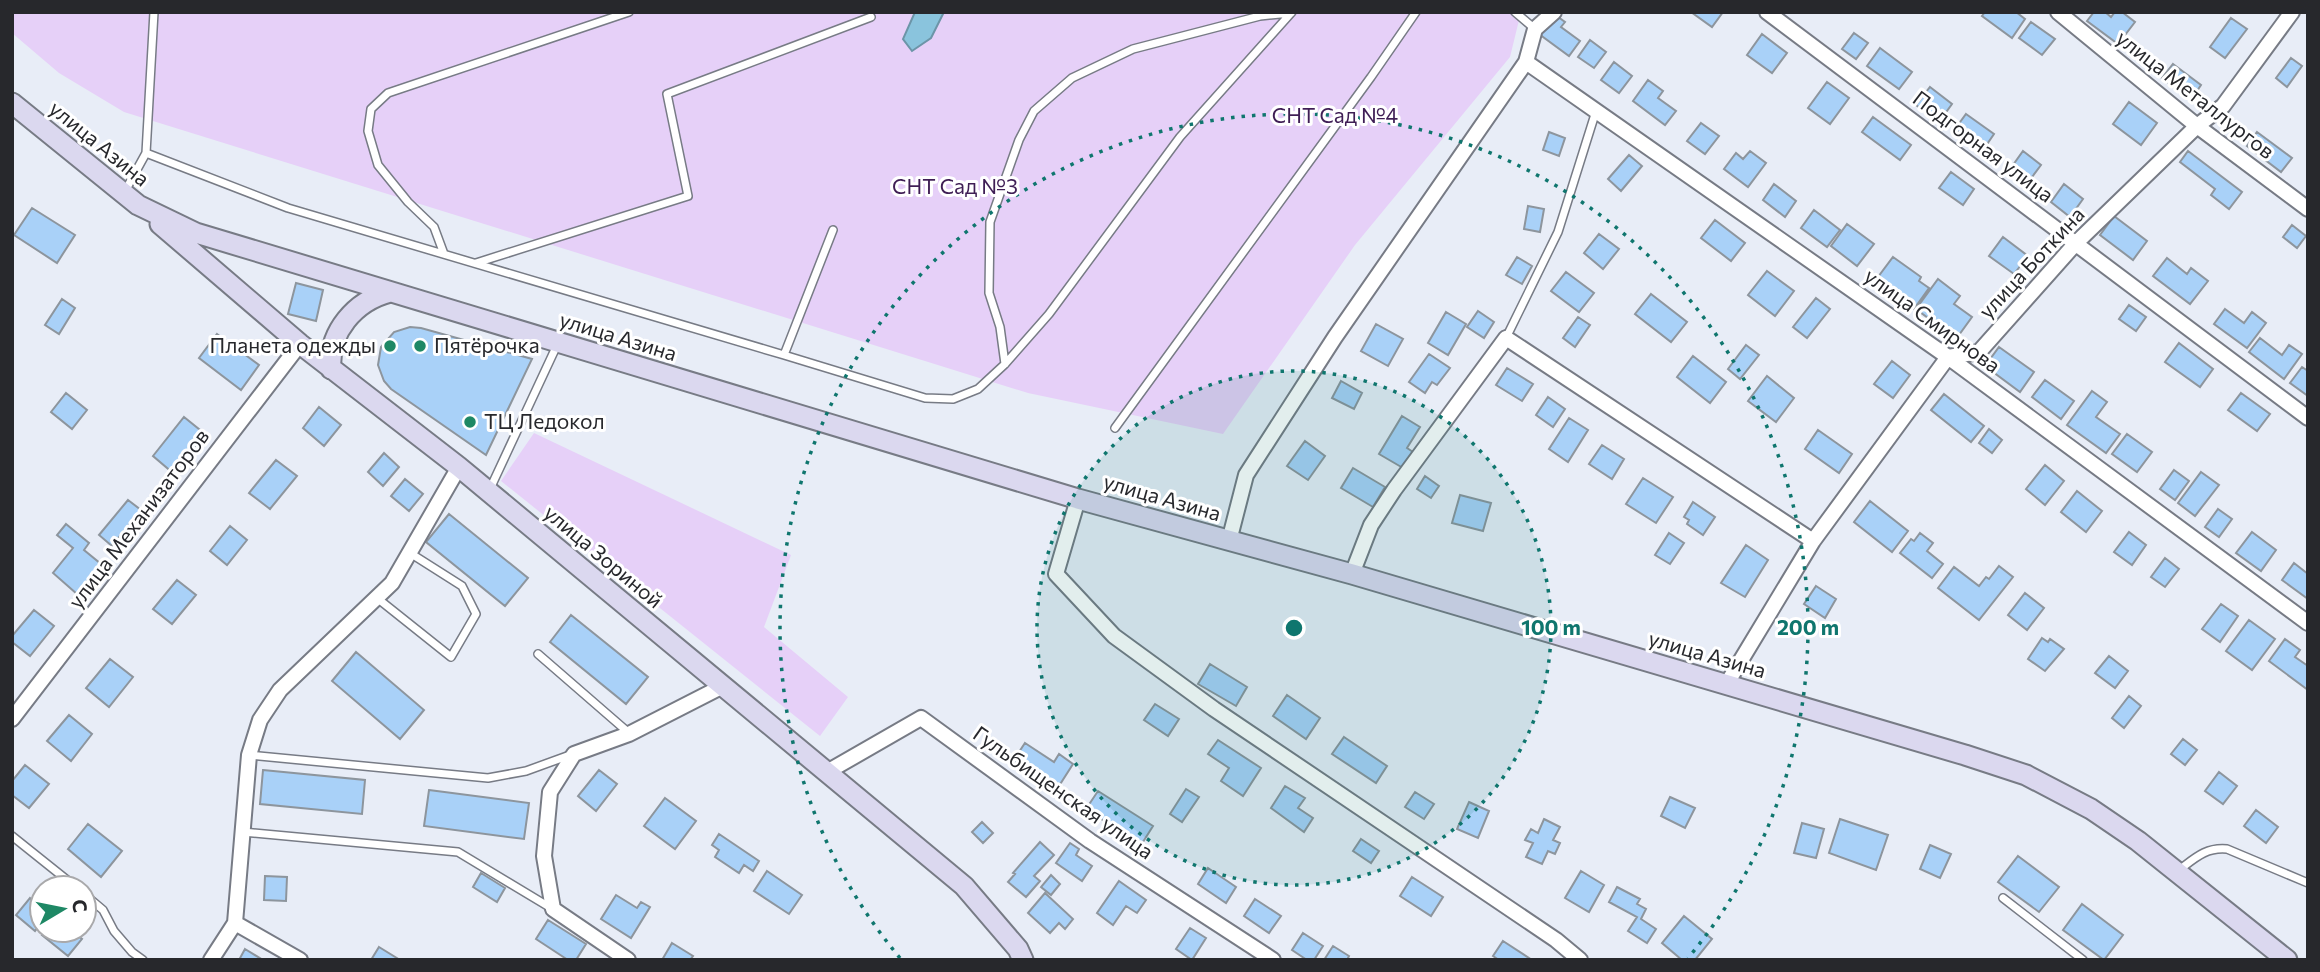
<svg xmlns="http://www.w3.org/2000/svg" width="2320" height="972" font-family="Commissioner,sans-serif">
  <rect width="100%" height="100%" fill="#e8edf7"/>
  <path fill="#e6d0f8" d="M12 12H1521L1510 57 1355 245 1223 434 1028 393 124 112 59 73 12 33Z
    M534 433 791 555 764 627 848 697 820 736 501 481Z"/>
  <path fill="#8ac4dd" stroke="#6c95a8" stroke-width="2" d="M915 12H944L931 38 912 51 903 39Z"/>
  <path fill="#a9d1f8" stroke="#8d959d" stroke-width="2" d="M1691 12H1723L1712 27Z
    M1985 12H2016L2025 19 2012 38 1982 16Z
    M2094 12H2105L2111 17 2115 12H2122L2135 22 2118 44 2087 21Z
    M1554 14 1565 22 1561 27 1580 41 1569 56 1539 34Z
    M2231 18 2247 29 2225 58 2210 47Z
    M2031 22 2055 39 2042 55 2019 38Z
    M1854 33 1868 43 1856 59 1842 49Z
    M1762 34 1787 53 1772 73 1747 55Z
    M1590 40 1606 52 1594 68 1578 57Z
    M1880 48 1912 72 1899 89 1867 66Z
    M2291 58 2302 66 2287 87 2276 78Z
    M1614 62 1632 76 1619 93 1601 80Z
    M2173 64 2201 85 2191 100 2162 78Z
    M1648 80 1663 91 1658 98 1676 111 1665 125 1633 101Z
    M1827 82 1849 98 1830 124 1808 108Z
    M1930 87 1952 104 1939 122 1916 105Z
    M2129 102 2157 123 2141 145 2113 124Z
    M1966 114 1994 134 1983 150 1955 129Z
    M1873 117 1911 145 1900 160 1862 132Z
    M1701 123 1719 136 1705 154 1687 141Z
    M1549 132 1565 138 1559 156 1543 150Z
    M2257 132 2292 158 2281 172 2247 146Z
    M1750 151 1766 163 1748 187 1724 169 1736 153 1743 159Z
    M2023 151 2041 165 2026 185 2008 172Z
    M2188 151 2242 192 2229 209 2211 195 2215 189 2180 162Z
    M1629 155 1642 166 1621 191 1608 179Z
    M1951 172 1974 189 1963 205 1939 188Z
    M1774 184 1796 201 1785 217 1763 200Z
    M2064 184 2083 199 2070 217 2051 202Z
    M1528 206 1544 209 1540 232 1524 229Z
    M32 208 75 235 57 263 14 235Z
    M1814 210 1840 230 1827 247 1801 228Z
    M2114 216 2147 241 2133 260 2100 235Z
    M1715 220 1745 243 1731 261 1701 238Z
    M1847 224 1874 244 1857 266 1831 246Z
    M2292 225 2306 236 2297 248 2283 237Z
    M1599 234 1619 249 1603 269 1584 253Z
    M2003 237 2028 256 2014 274 1989 256Z
    M1517 257 1532 266 1522 284 1506 275Z
    M1893 257 1921 277 1919 281 1929 288 1914 309 1875 281Z
    M2167 258 2187 274 2191 268 2208 281 2190 304 2153 276Z
    M1767 271 1794 291 1775 316 1748 295Z
    M1566 272 1594 293 1579 312 1551 291Z
    M1938 279 1960 296 1954 304 1972 317 1956 339 1916 309Z
    M296 283 323 290 316 321 288 314Z
    M1651 294 1687 322 1671 342 1635 314Z
    M1816 298 1830 309 1807 338 1793 327Z
    M62 299 75 308 59 334 45 325Z
    M2129 305 2146 317 2136 331 2119 319Z
    M2225 309 2244 323 2252 312 2266 323 2247 348 2214 324Z
    M1478 311 1494 322 1484 338 1467 327Z
    M1446 312 1466 324 1448 355 1428 343Z
    M1578 317 1590 325 1575 347 1563 338Z
    M1376 324 1403 339 1388 366 1361 351Z
    M410 327 421 328 532 359 486 455 391 389 384 381 378 365 381 347 394 332Z
    M217 334 259 365 241 390 199 358Z
    M2260 338 2282 355 2289 345 2302 354 2284 379 2249 352Z
    M2179 343 2213 369 2200 387 2165 362Z
    M1746 345 1759 355 1740 379 1728 369Z
    M1999 347 2034 372 2020 392 1985 366Z
    M1429 354 1450 368 1437 385 1432 382 1425 393 1409 382Z
    M1693 356 1726 382 1710 403 1677 377Z
    M1892 361 1910 375 1893 398 1874 384Z
    M2302 367 2308 371V396L2290 383Z
    M1507 368 1533 384 1522 401 1496 385Z
    M1767 376 1794 398 1776 422 1748 401Z
    M2045 380 2074 401 2061 419 2032 397Z
    M1341 381 1362 393 1354 409 1332 398Z
    M2092 391 2107 402 2096 417 2120 434 2106 453 2067 425Z
    M66 393 87 410 72 429 51 412Z
    M2241 393 2270 414 2257 431 2228 410Z
    M1944 394 1984 426 1971 442 1931 410Z
    M1548 397 1565 409 1553 427 1536 415Z
    M319 407 341 425 324 446 303 428Z
    M1402 416 1420 427 1407 448 1413 452 1403 468 1379 454Z
    M184 417 205 434 173 473 153 456Z
    M1569 418 1588 430 1568 462 1549 449Z
    M1989 429 2002 440 1992 453 1979 443Z
    M1818 430 1852 454 1839 473 1805 449Z
    M2127 434 2152 452 2137 472 2112 454Z
    M1305 441 1325 456 1308 480 1287 466Z
    M1602 445 1624 459 1612 479 1589 464Z
    M384 453 399 467 383 486 368 472Z
    M276 460 297 476 270 509 249 493Z
    M2045 465 2064 481 2045 505 2026 489Z
    M1353 468 1385 487 1373 507 1341 488Z
    M2174 470 2189 481 2175 500 2160 489Z
    M2201 472 2219 485 2195 516 2178 503Z
    M1425 476 1439 486 1431 498 1417 489Z
    M1643 478 1673 497 1656 523 1626 504Z
    M405 479 423 494 409 511 391 496Z
    M2077 491 2102 511 2086 532 2061 512Z
    M1460 495 1491 503 1483 531 1452 523Z
    M128 500 141 510 112 546 99 535Z
    M1870 501 1908 531 1892 552 1854 522Z
    M1693 502 1715 517 1703 535 1687 524 1689 520 1684 517Z
    M2218 509 2232 519 2219 537 2205 527Z
    M449 514 528 578 505 606 426 542Z
    M66 524 89 543 84 550 101 564 77 594 53 573 73 548 57 535Z
    M230 526 247 540 227 565 210 551Z
    M2129 532 2146 545 2132 565 2114 552Z
    M2252 532 2276 550 2261 571 2236 553Z
    M1669 533 1684 543 1670 564 1655 555Z
    M1920 533 1933 543 1927 551 1943 564 1932 578 1900 553 1911 539 1914 541Z
    M1746 545 1768 560 1745 597 1721 583Z
    M2165 558 2179 569 2165 587 2151 577Z
    M2294 563 2308 574V599L2282 580Z
    M1999 566 2013 577 1979 620 1938 588 1954 567 1979 586 1986 577 1989 579Z
    M177 580 196 595 172 624 153 609Z
    M1816 586 1836 599 1825 618 1804 604Z
    M2025 593 2044 608 2027 630 2008 615Z
    M2221 604 2238 616 2220 642 2202 629Z
    M34 610 54 626 30 656 12 642V636Z
    M571 615 648 677 626 704 550 642Z
    M2249 620 2275 639 2252 670 2226 651Z
    M2042 638 2048 642 2050 639 2064 649 2045 671 2028 659Z
    M2285 639 2300 650 2295 657 2308 666V690L2269 661Z
    M356 652 424 710 400 739 332 681Z
    M2109 656 2128 671 2115 688 2095 673Z
    M110 659 133 677 109 707 86 688Z
    M1210 664 1247 687 1236 706 1198 684Z
    M1287 695 1320 718 1306 739 1273 716Z
    M2129 696 2141 706 2124 728 2112 718Z
    M1155 704 1179 719 1168 736 1144 720Z
    M69 715 92 734 71 761 47 741Z
    M1344 737 1387 766 1376 783 1332 754Z
    M2183 739 2197 750 2185 765 2171 754Z
    M1218 740 1261 768 1243 796 1221 781 1229 768 1208 754Z
    M1025 743 1054 762 1059 754 1073 764 1057 789 1013 761Z
    M25 765 49 784 29 808 12 795V781Z
    M263 770 365 780 362 814 260 804Z
    M599 770 617 784 596 811 578 796Z
    M2219 772 2237 786 2223 804 2205 791Z
    M1285 786 1305 798 1298 808 1313 818 1304 832 1271 808Z
    M1186 789 1199 797 1182 822 1170 814Z
    M429 790 529 803 524 839 424 826Z
    M1098 791 1153 826 1141 845 1086 809Z
    M1415 792 1434 804 1424 819 1405 807Z
    M1670 797 1695 808 1685 828 1661 816Z
    M665 798 696 821 675 849 644 826Z
    M1469 802 1489 811 1478 838 1457 829Z
    M2256 810 2278 827 2266 843 2244 826Z
    M1544 819 1560 827 1553 840 1560 843 1555 854 1548 851 1542 864 1526 857 1533 843 1525 840 1531 829 1538 833Z
    M1840 819 1888 835 1876 870 1829 853Z
    M982 822 993 833 983 843 972 832Z
    M1802 823 1824 829 1816 858 1794 853Z
    M88 824 122 851 101 877 68 849Z
    M719 834 759 861 753 871 744 865 739 873 715 857 719 850 712 845Z
    M1361 839 1379 851 1371 863 1353 851Z
    M1040 842 1054 855 1034 876 1040 881 1026 897 1008 882 1015 874 1013 873Z
    M1070 843 1079 849 1076 855 1092 866 1082 881 1056 863Z
    M1930 845 1951 854 1940 878 1920 869Z
    M2018 856 2059 887 2039 912 1998 882Z
    M1208 868 1236 887 1226 903 1198 884Z
    M767 871 802 895 789 914 754 891Z
    M1581 871 1604 885 1589 912 1565 898Z
    M481 873 505 888 497 902 473 887Z
    M1051 875 1060 884 1051 895 1041 887Z
    M265 876 287 877 286 901 264 900Z
    M1412 877 1443 897 1431 916 1400 896Z
    M1119 881 1146 900 1137 913 1126 906 1113 925 1097 913Z
    M1617 887 1640 899 1637 904 1646 909 1641 919 1656 929 1647 943 1628 931 1637 917 1609 902Z
    M1045 893 1073 919 1065 929 1059 923 1050 933 1028 913Z
    M616 895 637 908 641 902 650 907 631 938 601 919Z
    M30 898 42 908V922L35 931 16 915Z
    M1255 899 1281 916 1269 933 1244 916Z
    M2082 904 2123 935 2104 960 2063 930Z
    M1684 916 1712 939 1695 960H1682L1662 943Z
    M548 920 586 944 576 960H568L536 939Z
    M1190 928 1206 938 1192 960 1176 949Z
    M46 930H71L82 939 68 956 42 935Z
    M1303 933 1323 946 1314 960H1307L1292 950Z
    M1503 941 1532 960H1499L1493 956Z
    M672 943 693 956 690 960H662Z
    M1333 946 1349 956 1347 960H1324Z
    M379 947 400 960H371Z
    M245 949 263 960H239Z"/>
  <g fill="none" stroke-linecap="round" stroke-linejoin="round">
    <defs>
      <path id="service" d="M1515 12 1535 29
        M146 153 288 208 784 355 833 230
        M124 193 146 153 154 12
        M444 254 434 227 408 202 378 165 368 131 371 109 388 93 629 12
        M476 263 688 196 667 94 871 17
        M1506 338 1558 232 1596 111
        M784 355 925 398 953 399 978 389 1005 364 1049 314 1180 137 1292 12
        M1005 364 1000 327 989 293 990 222 1019 140 1034 111 1072 78 1133 49 1260 16 1291 13
        M1115 428 1371 77 1416 12
        M489 491 558 343
        M377 598 451 657 476 614 462 586 410 553
        M538 654 629 733
        M249 755 488 778 526 771 570 755
        M243 832 458 852 551 908
        M12 836 77 888
        M2179 870C2195 858 2206 847 2227 849L2308 883
        M84 894 103 910 114 931 132 952 143 960
        M2003 898 2083 960"/>
      <path id="minor" d="M1767 12 2308 418
        M2058 12 2197 126 2308 209
        M1526 62 1948 357 2308 623
        M1078 499 1056 574 1114 636 1214 709 1556 940 1580 960
        M1229 541 1246 475 1335 337 1526 62 1535 29 1554 12
        M1352 574 1371 525 1394 490 1506 338 1813 541
        M1726 685 1813 541 1948 357 1979 352 2076 243 2197 126 2223 106 2292 12
        M12 719 300 344
        M827 772 921 718 1090 841 1273 960
        M235 923 300 960
        M211 960 235 923 249 755 260 720 280 690 392 583 459 467
        M628 960 553 909 544 856 550 792 574 754 629 734 723 686"/>
      <path id="secondary" d="M12 103 138 205 196 233 1078 499 1352 574 1965 755 2026 775 2091 809 2138 841 2287 960
        M160 224 300 344 459 467 964 886 1018 949 1023 960
        M331 369C328 332 355 301 390 292"/>
    </defs>
    <use href="#service" stroke="#777b85" stroke-width="10"/>
    <use href="#minor" stroke="#777b85" stroke-width="18"/>
    <use href="#secondary" stroke="#777b85" stroke-width="23"/>
    <use href="#service" stroke="#fff" stroke-width="7"/>
    <use href="#minor" stroke="#fff" stroke-width="14"/>
    <use href="#secondary" stroke="#dbd8ef" stroke-width="19"/>
  </g>
  <circle cx="1294" cy="628" r="257" fill="#0f766e" fill-opacity=".12"/>
  <g fill="none" stroke="#0f766e" stroke-width="3.5" stroke-dasharray="3.5 7">
    <circle cx="1294" cy="628" r="257"/>
    <path d="M900 958A514 514 0 1 1 1688 958"/>
  </g>
  <g fill="#1e8865" stroke="#fff" stroke-width="2.5">
    <circle cx="390" cy="346" r="7"/>
    <circle cx="420" cy="346" r="7"/>
    <circle cx="470" cy="422" r="7"/>
  </g>
  <g text-anchor="middle" stroke-width="6" stroke-linejoin="round" paint-order="stroke">
    <g font-size="21" fill="#27282c" stroke="#fff">
      <text transform="translate(2195 95) rotate(38)" y="7">улица Металлургов</text>
      <text transform="translate(99 144) rotate(39)" y="7">улица Азина</text>
      <text transform="translate(1983 147) rotate(37)" y="7">Подгорная улица</text>
      <text transform="translate(2032 263) rotate(-47)" y="7">улица Боткина</text>
      <text transform="translate(1932 321) rotate(36)" y="7">улица Смирнова</text>
      <text transform="translate(618 337) rotate(17)" y="7">улица Азина</text>
      <text transform="translate(1162 498) rotate(16)" y="7">улица Азина</text>
      <text transform="translate(139 519) rotate(-53)" y="7">улица Механизаторов</text>
      <text transform="translate(603 557) rotate(40)" y="7">улица Зориной</text>
      <text transform="translate(1707 655) rotate(16)" y="7">улица Азина</text>
      <text transform="translate(1063 793) rotate(35)" y="7">Гульбищенская улица</text>
    </g>
    <g font-size="21" fill="#3f1e55" stroke="#fff">
      <text x="1335" y="123">СНТ Сад №4</text>
      <text x="955" y="194">СНТ Сад №3</text>
    </g>
    <g font-size="21" fill="#27282c" stroke="#fff" text-anchor="start">
      <text x="376" y="353" text-anchor="end">Планета одежды</text>
      <text x="434" y="353">Пятёрочка</text>
      <text x="484" y="429">ТЦ Ледокол</text>
    </g>
  </g>
  <circle cx="1294" cy="628" r="10" fill="#0f766e" stroke="#fff" stroke-width="3.5"/>
  <g font-size="21" text-anchor="middle" font-weight="bold" fill="#0f766e" stroke="#fff" stroke-width="6" stroke-linejoin="round" paint-order="stroke">
    <text x="1551" y="635">100 m</text>
    <text x="1808" y="635">200 m</text>
  </g>
  <rect width="2320" height="972" fill="none" stroke="#27282c" stroke-width="28"/>
  <g transform="translate(63 909) rotate(80)"><circle r="33" fill="#ffffff" stroke="#a9a9ab" stroke-width="2"/>
  <path d="M0-5L12 26L0 18L-12 26Z" fill="#1e8865"/>
  <text y="-10" font-size="19" font-weight="bold" text-anchor="middle" fill="#27282c">С</text>
  </g>
</svg>
